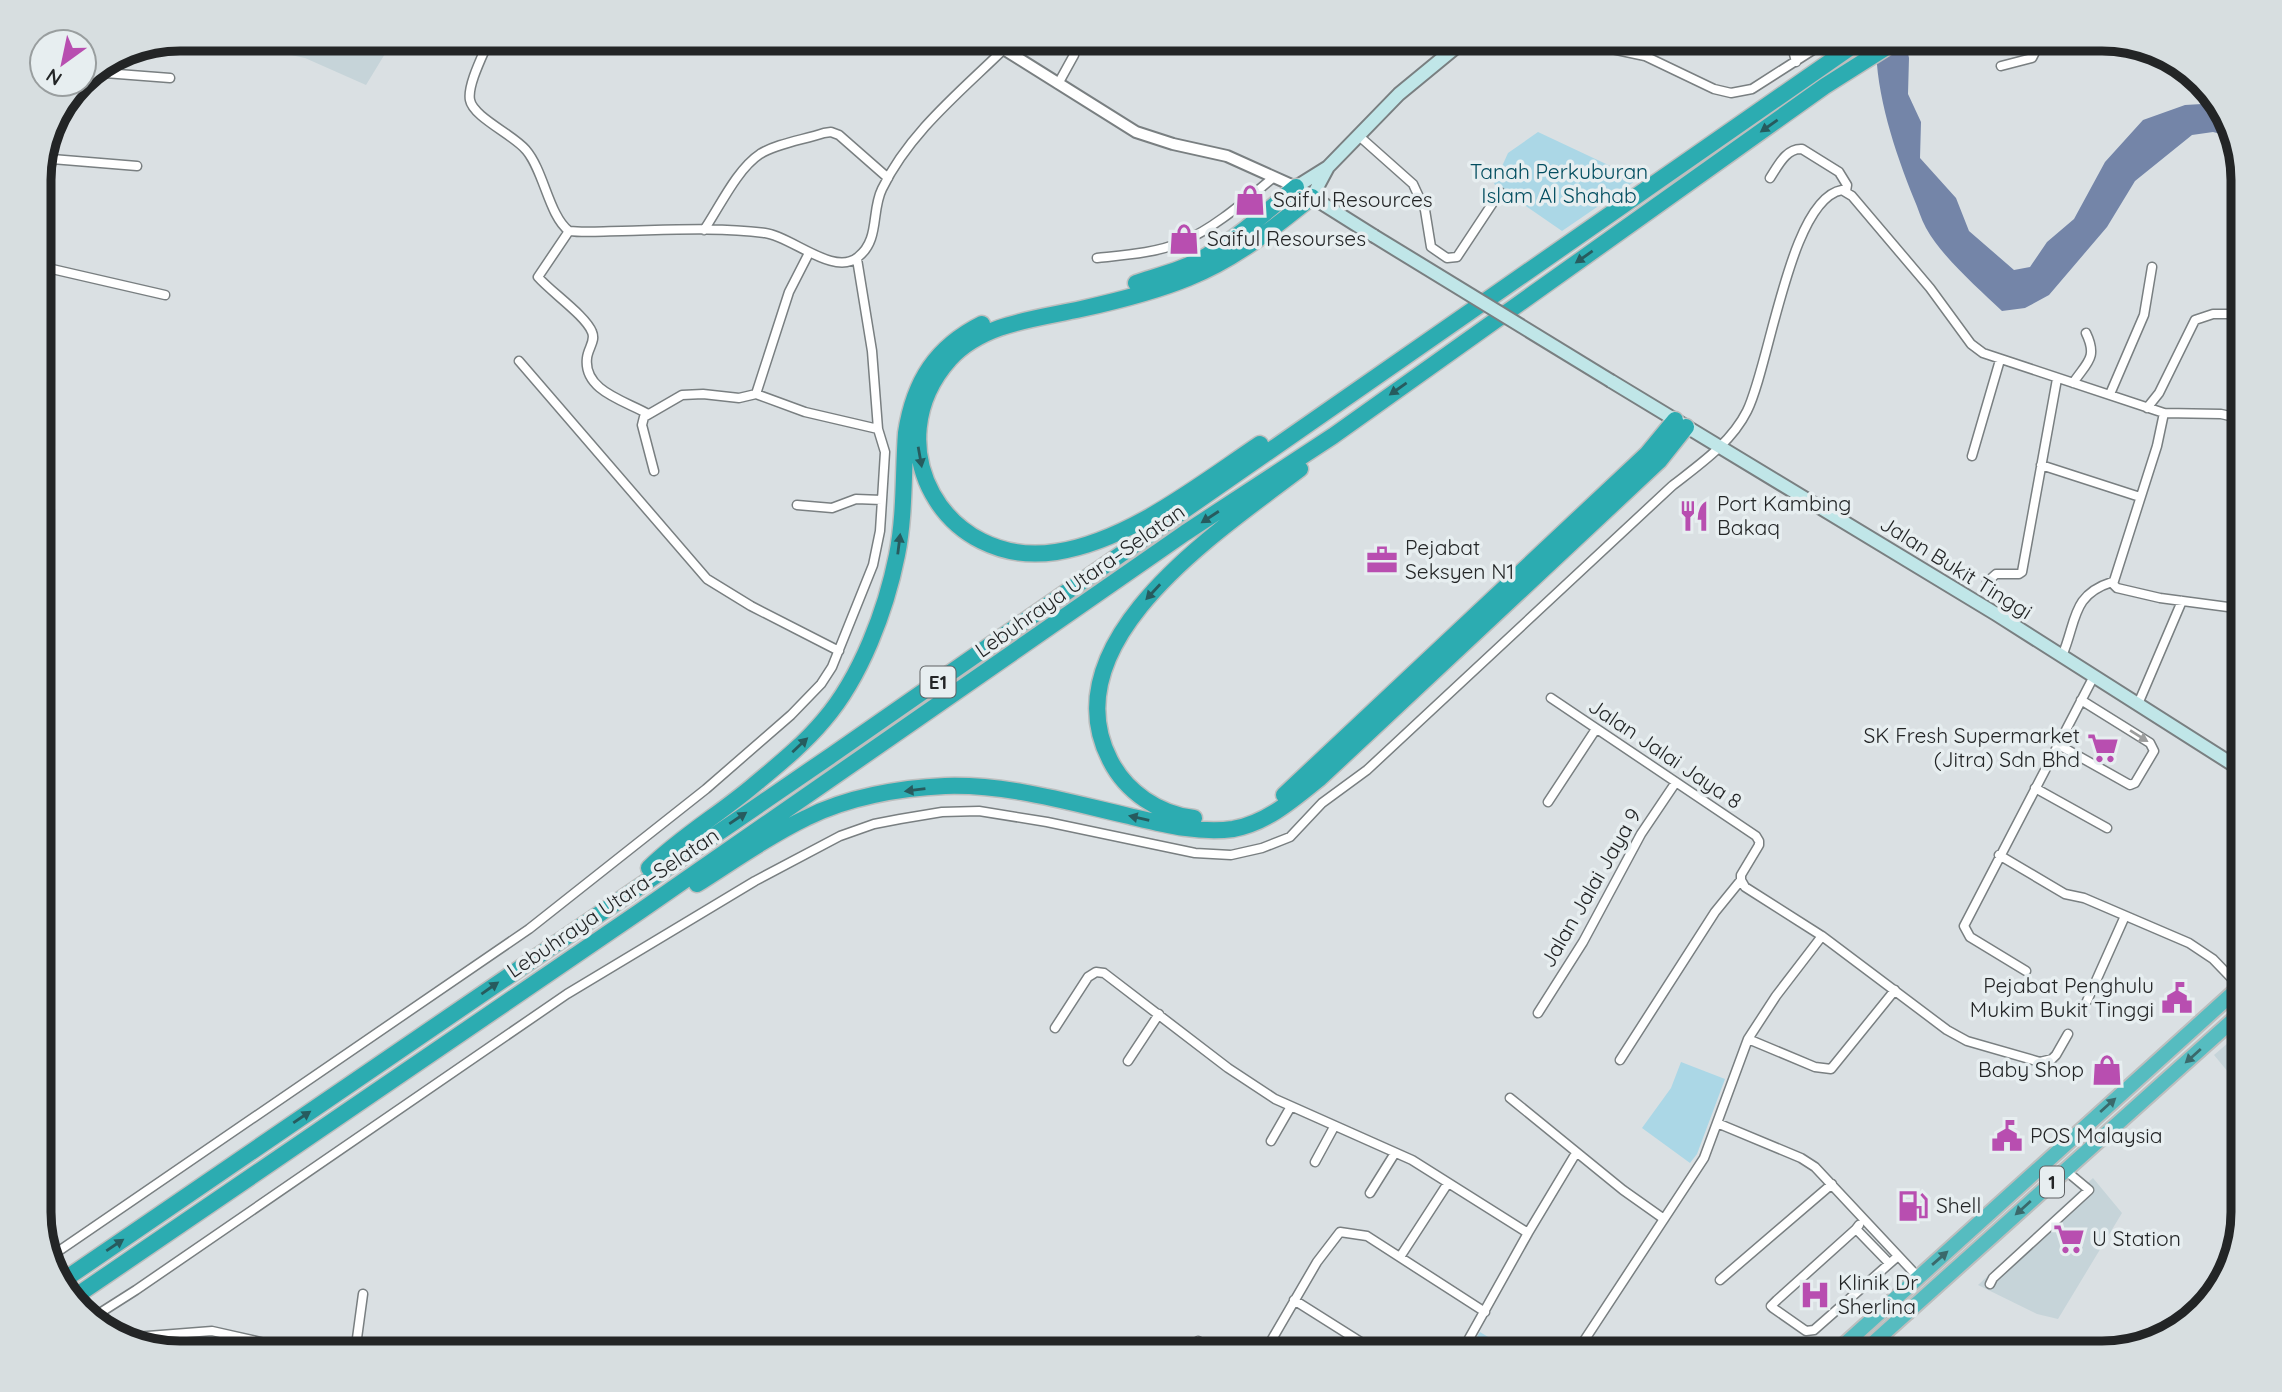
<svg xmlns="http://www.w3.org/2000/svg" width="2282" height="1392" font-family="Quicksand,sans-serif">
  <rect width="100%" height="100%" fill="#dae0e3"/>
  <path fill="#c6d4d9" d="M216 39V38L394 39 366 85 305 58Z
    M2243 1030V1090L2214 1055Z
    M2093 1178 2122 1213 2058 1319 2037 1314 1978 1285Z"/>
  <path fill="#abd7e6" d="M1538 132 1638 179 1562 231 1494 184 1508 153Z
    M1681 1062 1725 1079 1697 1154 1690 1163 1642 1128 1671 1088Z
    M1480 1332 1514 1353H1467Z"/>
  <path fill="#7485a8" d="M1876 39H1905L1909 58 1908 94 1921 122 1920 158 1956 198 1969 231 2014 270 2030 267 2047 242 2074 219 2105 162 2143 120 2185 105 2219 103 2224 109 2233 137 2213 132 2192 135 2135 181 2107 227 2049 295 2025 308 2002 311C1978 288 1942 257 1926 228 1921 219 1918 208 1914 199 1894 149 1875 92 1876 39Z"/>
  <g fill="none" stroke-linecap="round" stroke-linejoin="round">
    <defs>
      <path id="minor" d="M490 38C484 53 467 85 470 100 473 117 514 135 526 150 544 171 549 216 569 231
        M653 38C667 50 677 53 690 38
        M1560 38 1645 56 1714 89 1731 93 1752 89 1813 50
        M1790 38 1796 62
        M2001 66 2032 58 2042 38
        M92 72 170 78
        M1058 84 1074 55 1077 38
        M1359 136 1413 184 1425 210 1431 247 1447 258 1457 257 1500 192
        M42 156 52 159 137 166
        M1770 178C1778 166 1786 148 1802 149L1839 172 1847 185 1846 191
        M39 223 52 159
        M704 230C719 208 737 169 760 154 778 143 803 140 824 133L831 132 839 135 888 178
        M569 231C586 233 604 231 622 231 669 230 718 227 765 233 791 236 834 277 858 257 880 240 871 211 882 189 909 133 960 92 1003 50
        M569 231 538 277C551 292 586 316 592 332 596 341 588 348 587 358 583 391 626 401 648 414
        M1097 258C1125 255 1156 253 1182 242 1215 228 1246 200 1274 177
        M39 266 165 295
        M519 361 707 579 751 606 839 651
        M2073 383C2087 362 2098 358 2086 333
        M756 394 805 412 878 429
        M2110 394 2144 315 2152 267
        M2147 408 2159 393 2195 320 2213 314H2243
        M2164 413 2157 446 2113 584 2117 588 2160 598 2243 609
        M1972 456 2000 360
        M2041 465 2140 497
        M654 471 642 425 644 417 682 395 703 394 739 398 756 394 789 292 809 253
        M797 505 832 508 856 499 882 500
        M1987 582 1996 574H2019L2022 572 2057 379
        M2062 656C2077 621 2071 595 2112 582
        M1551 698 1756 836 1759 841V845L1741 875V880L1745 887 1822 936 1947 1030 1967 1041 2040 1062 2052 1059 2056 1055 2068 1034
        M2138 704 2182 601
        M2057 744 2130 785 2135 783 2154 751 2150 743 2081 700
        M2035 788 2107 828
        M1548 802 1596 729
        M1999 855 2065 894 2084 898 2189 943 2213 959 2240 987
        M2026 971 1970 937 1964 926 2094 676
        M2087 1001 2125 916
        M1538 1013 1583 942 1641 834 1676 782
        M1055 1028 1088 977 1096 972 1104 973 1228 1068 1275 1099 1412 1160 1528 1233
        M1748 1039 1815 1067 1831 1069 1895 990
        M1620 1060 1715 912 1741 880
        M1128 1061 1159 1014
        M1510 1098 1623 1190 1664 1219
        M1717 1123 1801 1158 1815 1167 1918 1277
        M1271 1141 1290 1108
        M1315 1162 1334 1127
        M1370 1193 1395 1153
        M1859 1225 1856 1229 1889 1263
        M1856 1229 1777 1300 1771 1306 1773 1308 1806 1331 1814 1330 1898 1256
        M50 1257 529 929 706 789 791 715 821 684 832 667 873 565 880 531 882 500 885 452 878 429 872 351 857 259
        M1400 1257 1448 1183
        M1720 1280 1832 1184
        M1990 1284 1993 1278 2089 1190 2065 1170
        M1294 1300 1378 1353
        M92 1318 136 1290 567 994 755 881 840 836 874 824 900 819 942 812 979 811 1047 822 1195 853 1231 855 1262 848 1290 837 1322 803 1367 770 1672 486C1700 464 1731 443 1747 411 1770 365 1790 199 1842 190L1852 196 1930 288 1971 344 1983 353 2164 413 2221 414 2243 419
        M122 1338 212 1331 265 1343 296 1353
        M1198 1341 1217 1353
        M164 1349V1335
        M355 1353 363 1294
        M1264 1353 1317 1262 1340 1232 1367 1236 1485 1312
        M1461 1353 1528 1233 1576 1153
        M1576 1353 1704 1158 1748 1039 1776 996 1822 936"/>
      <path id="tertiary" d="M986 38 1136 132 1173 144 1227 156 1296 187"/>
      <path id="secondary" d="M1312 197 1328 167
        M1374 236 1296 187 1328 167 1399 94 1467 38
        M1611 381 1996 614 2243 771"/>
      <path id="trunk" d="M1835 1353 2243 984
        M1862 1353 2243 1011"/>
      <path id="motorway" d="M1136 283C1160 275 1186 269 1208 255 1240 236 1267 211 1296 187
        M1260 444C1200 484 1129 541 1056 552 944 569 874 444 950 359 983 323 1036 319 1081 309 1117 301 1154 292 1188 278 1234 260 1274 228 1312 197
        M1284 795 1647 454 1675 420
        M1194 818C1159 814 1126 792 1110 760 1049 641 1220 530 1300 469
        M649 868C680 837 720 814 754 785 778 765 804 744 824 720 861 677 886 610 897 555 905 515 903 473 906 433 914 381 936 347 982 324
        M697 884C732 862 768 836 806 818 847 797 900 788 945 786 1008 784 1068 802 1129 816 1162 824 1199 834 1233 829 1267 823 1294 799 1320 778L1659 461 1686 427
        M58 1284 832 755 1864 38
        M73 1298 639 912 1185 533 1333 436 1825 86 1901 38"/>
    </defs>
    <use href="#minor" stroke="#797f81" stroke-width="11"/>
    <use href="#tertiary" stroke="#797f81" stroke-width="14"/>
    <use href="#secondary" stroke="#797f81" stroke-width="16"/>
    <use href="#trunk" stroke="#bdbebe" stroke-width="18"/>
    <use href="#motorway" stroke="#bdbebe" stroke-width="19"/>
    <use href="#minor" stroke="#fff" stroke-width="8"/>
    <use href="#tertiary" stroke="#fff" stroke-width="10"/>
    <use href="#secondary" stroke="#c0e6e8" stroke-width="12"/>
    <use href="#trunk" stroke="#56bcc0" stroke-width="14"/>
    <use href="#motorway" stroke="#2cacb1" stroke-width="16"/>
    <defs>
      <path id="secondary-bridge" d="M1374 236 1611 381"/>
    </defs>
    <use href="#secondary-bridge" stroke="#797f81" stroke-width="16" stroke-linecap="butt"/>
    <use href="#secondary-bridge" stroke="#c0e6e8" stroke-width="12"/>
  </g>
  <defs><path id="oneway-solid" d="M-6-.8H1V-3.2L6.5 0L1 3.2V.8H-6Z" transform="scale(1.75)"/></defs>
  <g fill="#275b5e">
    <use href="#oneway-solid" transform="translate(1769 126) rotate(145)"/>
    <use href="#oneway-solid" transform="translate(1584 257) rotate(145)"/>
    <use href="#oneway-solid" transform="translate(1398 389) rotate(145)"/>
    <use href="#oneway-solid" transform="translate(920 457) rotate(80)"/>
    <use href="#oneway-solid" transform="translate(1210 517) rotate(147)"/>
    <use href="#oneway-solid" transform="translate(899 544) rotate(-83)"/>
    <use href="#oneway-solid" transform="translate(1153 592) rotate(133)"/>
    <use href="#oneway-solid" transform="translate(800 745) rotate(-43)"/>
    <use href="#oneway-solid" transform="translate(915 790) rotate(173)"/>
    <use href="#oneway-solid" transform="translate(738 818) rotate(-34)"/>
    <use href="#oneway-solid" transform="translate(1139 818) rotate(-167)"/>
    <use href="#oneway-solid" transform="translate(490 988) rotate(-35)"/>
    <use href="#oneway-solid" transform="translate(302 1117) rotate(-34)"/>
    <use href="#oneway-solid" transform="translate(115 1245) rotate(-34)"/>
  </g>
  <use fill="#9c9d9d" href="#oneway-solid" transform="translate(2139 736) rotate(32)"/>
  <g fill="#3a696b">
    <use href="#oneway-solid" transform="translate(2193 1056) rotate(138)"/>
    <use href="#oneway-solid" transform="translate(2108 1105) rotate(-42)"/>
    <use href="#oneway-solid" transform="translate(2023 1208) rotate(138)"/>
    <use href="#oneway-solid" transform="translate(1940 1258) rotate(-41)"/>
  </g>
  <defs>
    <symbol id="shop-bare" viewBox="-9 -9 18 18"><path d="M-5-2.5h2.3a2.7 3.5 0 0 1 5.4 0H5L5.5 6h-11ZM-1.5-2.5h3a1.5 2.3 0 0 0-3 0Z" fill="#b84eb0" stroke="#e7eef0" stroke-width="2.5" paint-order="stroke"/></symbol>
    <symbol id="restaurant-bare" viewBox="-9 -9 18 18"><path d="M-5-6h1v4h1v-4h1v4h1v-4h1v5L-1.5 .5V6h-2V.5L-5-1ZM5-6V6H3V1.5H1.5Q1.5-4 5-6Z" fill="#b84eb0" stroke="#e7eef0" stroke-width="2.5" paint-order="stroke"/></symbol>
    <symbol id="office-bare" viewBox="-9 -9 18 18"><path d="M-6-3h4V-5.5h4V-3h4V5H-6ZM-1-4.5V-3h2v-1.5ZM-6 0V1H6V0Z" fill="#b84eb0" stroke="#e7eef0" stroke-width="2.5" paint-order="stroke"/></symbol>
    <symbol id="supermarket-bare" viewBox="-9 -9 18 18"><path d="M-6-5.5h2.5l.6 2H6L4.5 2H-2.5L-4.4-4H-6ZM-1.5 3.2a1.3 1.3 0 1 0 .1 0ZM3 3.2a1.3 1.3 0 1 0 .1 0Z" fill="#b84eb0" stroke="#e7eef0" stroke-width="2.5" paint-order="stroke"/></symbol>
    <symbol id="civic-bare" viewBox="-9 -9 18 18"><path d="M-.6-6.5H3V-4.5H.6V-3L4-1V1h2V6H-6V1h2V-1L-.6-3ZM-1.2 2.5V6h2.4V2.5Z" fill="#b84eb0" stroke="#e7eef0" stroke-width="2.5" paint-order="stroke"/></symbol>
    <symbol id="fuel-bare" viewBox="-9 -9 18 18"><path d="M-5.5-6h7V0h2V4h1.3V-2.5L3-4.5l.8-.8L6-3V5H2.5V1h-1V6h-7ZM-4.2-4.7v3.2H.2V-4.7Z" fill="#b84eb0" stroke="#e7eef0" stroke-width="2.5" paint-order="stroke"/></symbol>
    <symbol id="hospital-bare" viewBox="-9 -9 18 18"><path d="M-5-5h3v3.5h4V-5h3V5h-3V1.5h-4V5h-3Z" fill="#b84eb0" stroke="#e7eef0" stroke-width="2.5" paint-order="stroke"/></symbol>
  </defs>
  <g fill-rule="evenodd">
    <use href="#shop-bare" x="1228" y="178" width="44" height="44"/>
    <use href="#shop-bare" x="1162" y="217" width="44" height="44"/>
    <use href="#restaurant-bare" x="1672" y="494" width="44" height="44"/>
    <use href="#office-bare" x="1360" y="538" width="44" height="44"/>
    <use href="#supermarket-bare" x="2081" y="726" width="44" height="44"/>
    <use href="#civic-bare" x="2155" y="976" width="44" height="44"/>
    <use href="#shop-bare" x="2085" y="1048" width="44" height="44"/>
    <use href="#civic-bare" x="1985" y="1114" width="44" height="44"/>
    <use href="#fuel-bare" x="1891" y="1184" width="44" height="44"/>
    <use href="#supermarket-bare" x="2047" y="1217" width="44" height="44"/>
    <use href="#hospital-bare" x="1793" y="1273" width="44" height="44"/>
  </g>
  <g text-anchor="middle" stroke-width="7" stroke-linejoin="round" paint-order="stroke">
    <g fill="#e7eef0" stroke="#5e6163" stroke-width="2">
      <rect x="920.5" y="666.5" width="35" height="31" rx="5"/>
      <rect x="2040" y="1166.5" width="24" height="31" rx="5"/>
    </g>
    <g font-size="19" font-weight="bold" fill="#232526">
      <text x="938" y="689">E1</text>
      <text x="2052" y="1189">1</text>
    </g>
    <g font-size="21" fill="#024d5f" stroke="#e7eef0">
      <text x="1559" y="179">Tanah Perkuburan<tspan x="1559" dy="24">Islam Al Shahab</tspan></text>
    </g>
    <g font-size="21" fill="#232526" stroke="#e7eef0" text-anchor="start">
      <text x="1273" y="207">Saiful Resources</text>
      <text x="1207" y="246">Saiful Resourses</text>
      <text x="1717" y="511">Port Kambing<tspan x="1717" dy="24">Bakaq</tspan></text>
      <text x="1405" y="555">Pejabat<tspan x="1405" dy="24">Seksyen N1</tspan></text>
      <text x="2080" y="743" text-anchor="end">SK Fresh Supermarket<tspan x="2080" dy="24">(Jitra) Sdn Bhd</tspan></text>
      <text x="2154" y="993" text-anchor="end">Pejabat Penghulu<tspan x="2154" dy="24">Mukim Bukit Tinggi</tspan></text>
      <text x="2084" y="1077" text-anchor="end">Baby Shop</text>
      <text x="2030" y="1143">POS Malaysia</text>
      <text x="1936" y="1213">Shell</text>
      <text x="2092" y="1246">U Station</text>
      <text x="1838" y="1290">Klinik Dr<tspan x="1838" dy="24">Sherlina</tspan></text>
    </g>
    <g font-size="21" fill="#232526" stroke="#e7eef0">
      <text transform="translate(1956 568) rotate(32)" y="7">Jalan Bukit Tinggi</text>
      <text transform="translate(1080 581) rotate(-35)" y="7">Lebuhraya Utara–Selatan</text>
      <text transform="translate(1665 754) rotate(34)" y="7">Jalan Jalai Jaya 8</text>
      <text transform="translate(1591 888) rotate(-60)" y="7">Jalan Jalai Jaya 9</text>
      <text transform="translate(613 903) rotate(-34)" y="7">Lebuhraya Utara–Selatan</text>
    </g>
  </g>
  <path d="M0 0H2282V1392H0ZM180 51H2102A129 129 0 0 1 2231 180V1212A129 129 0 0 1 2102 1341H180A129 129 0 0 1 51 1212V180A129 129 0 0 1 180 51Z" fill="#d7dee0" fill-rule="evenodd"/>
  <path fill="none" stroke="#232526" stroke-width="9" d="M180 51H2102A129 129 0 0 1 2231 180V1212A129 129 0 0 1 2102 1341H180A129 129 0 0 1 51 1212V180A129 129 0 0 1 180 51Z"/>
  <g transform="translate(63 63) rotate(213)"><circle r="33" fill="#e7eef0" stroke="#999e9f" stroke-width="2"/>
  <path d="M0-5L12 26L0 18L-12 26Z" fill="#b84eb0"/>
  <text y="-10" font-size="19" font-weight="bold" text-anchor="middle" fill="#232526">N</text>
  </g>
</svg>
